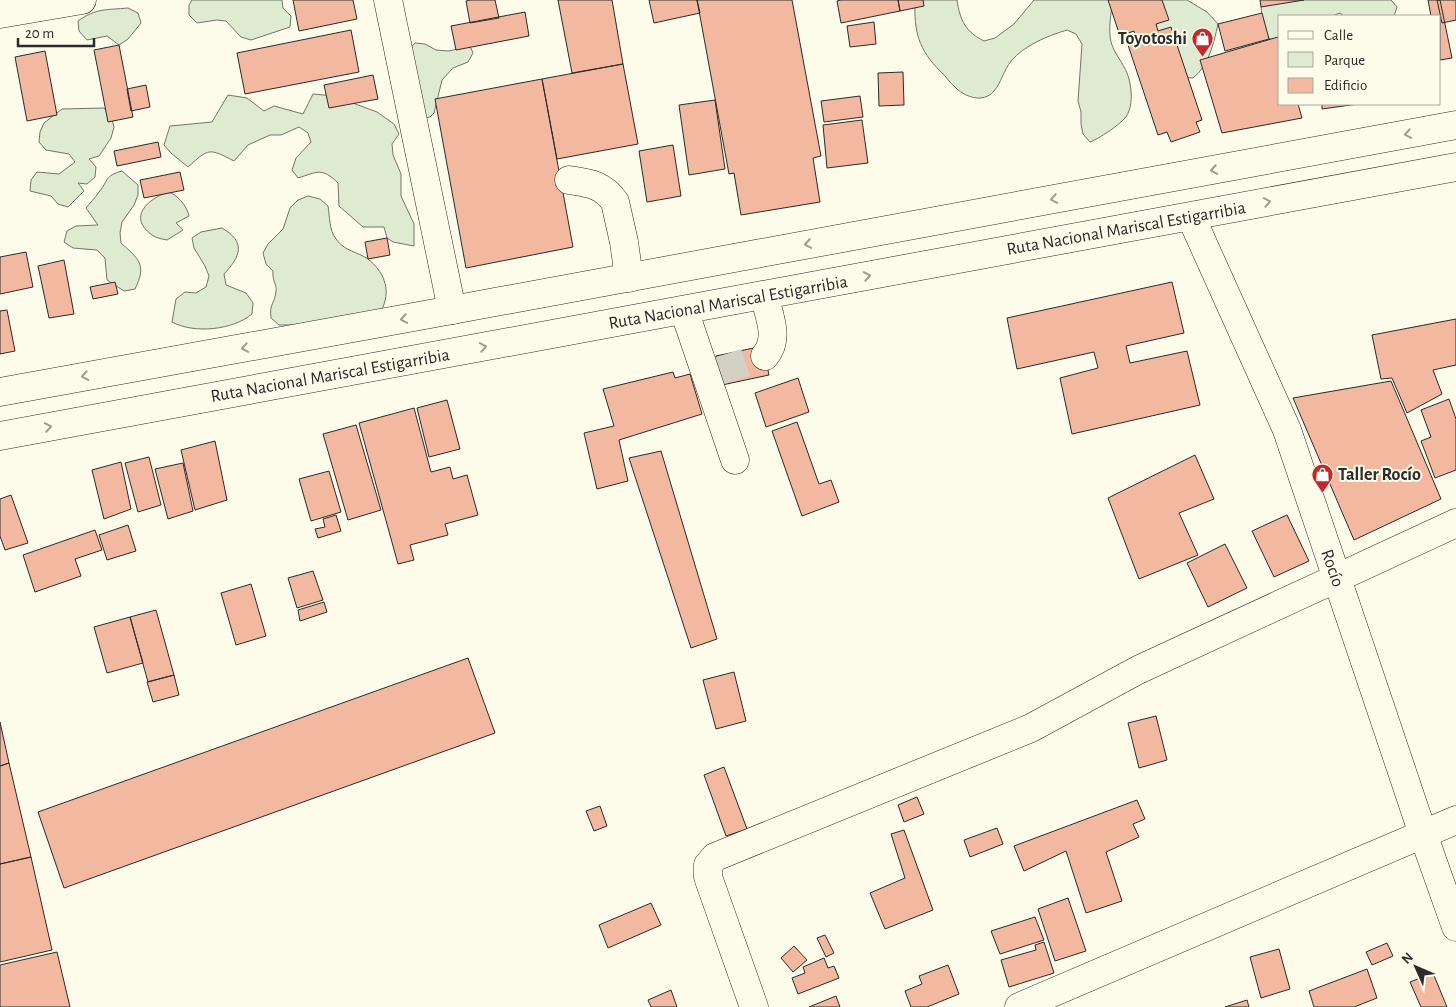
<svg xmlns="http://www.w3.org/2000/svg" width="1456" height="1007" font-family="'Alegreya Sans',sans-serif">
  <rect width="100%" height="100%" fill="#fdfbea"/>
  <path fill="#deebd1" stroke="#74746e" d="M192 0H282L283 8 291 16 290 27 251 40 241 37 226 21 217 20 197 23 189 15V5Z
    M915 0H957C960 21 966 32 984 41L995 38 1014 24 1034 0H1113C1111 13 1108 29 1111 42 1114 53 1123 63 1127 73 1132 86 1134 107 1125 118 1118 126 1100 138 1090 142L1083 134 1081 124V112L1078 101 1082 44 1076 34 1067 30C1047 36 1025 45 1011 61 1004 70 1001 83 994 91 983 104 964 97 954 86 949 82 946 76 941 72 918 49 914 32 915 0Z
    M1160 0H1187L1207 12 1218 24C1214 43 1208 67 1193 78L1180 77 1153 34 1164 5Z
    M1268 0H1391L1397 7 1394 16H1344L1340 13 1332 16H1280V45C1259 34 1264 29 1261 7Z
    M128 8 138 13 141 23 128 39 119 45 107 36 87 40 79 31 78 21C96 8 107 10 128 8Z
    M415 43 425 44 436 50 449 51 466 47 471 48 473 53 468 62 453 68 442 80 434 113 430 117 420 119 399 60Z
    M313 94 334 96 377 112 394 124 399 134 392 144 393 155 401 174V196L414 224V246L393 242 387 238 384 227H363L339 206 338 183C322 167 317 172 298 178L292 170 296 158 311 142 308 133 299 127 281 135H270L248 145 234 161C209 148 209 148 188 167L171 153 164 145 170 126 212 122 228 95 247 98 264 111 274 106 303 114Z
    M104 108 111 116 114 127 111 138 99 156 89 159 96 167 95 177 87 184 78 183 84 191 68 207 58 204 51 196 30 191 31 180 37 172 59 174 75 162 69 154 46 150 39 142 40 132 44 123 62 109Z
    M122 171 138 185V195L134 205 122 222 120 233 121 243C139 259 147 265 135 289L124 291 107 280 105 258 97 250 73 248 64 242 67 231 76 226 98 225 86 208C90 203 95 198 99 192 109 180 104 176 122 171Z
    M168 192C177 194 187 206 189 216L176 223 183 230 167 240C162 239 156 238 152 235 127 217 148 199 168 192Z
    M308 196 320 199 328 206C330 217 329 230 336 239 344 251 358 252 368 259 383 271 391 288 383 307 381 313 374 319 369 325H279L271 318C269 303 275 304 276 291 277 284 272 281 273 271L266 264 263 253 268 244 283 229 290 208 298 200Z
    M222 228C246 242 241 256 224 274L226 285 246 293 253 303 252 314C233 330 194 334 172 322L176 299 185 292 196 293 206 287 209 276 205 266 194 248 192 238 201 232Z"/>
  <path fill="#f2b8a0" stroke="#2b2b2b" d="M293 0H353L357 19 299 31Z
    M470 0H495L499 18 470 23 466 1Z
    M558 0H612L623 64 572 73Z
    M649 0H697L700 13 654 23Z
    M697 0H792L821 156 813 158 820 202 741 215 734 173 729 174Z
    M841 0H898L900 11 841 23 837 1Z
    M898 0H923L924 6 900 11Z
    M1108 0H1162L1169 20 1156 24 1158 31 1171 27 1202 120 1196 122 1200 132 1171 142 1167 132 1158 135 1127 42 1136 39 1134 31 1120 36Z
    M1260 0H1304L1261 7Z
    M1428 0H1440L1452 58 1440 60V16H1431Z
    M1437 0H1456V20L1442 23Z
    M525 12 529 36 456 50 451 26Z
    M1262 13 1269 39 1225 51 1218 24Z
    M874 22 876 44 850 47 847 26Z
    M351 30 359 72 245 94 237 53Z
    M1278 37 1280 44V104H1298L1302 118 1222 133 1200 60Z
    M119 45 133 117 108 122 94 50Z
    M45 51 57 115 27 121 15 57Z
    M623 64 638 144 557 159 542 79Z
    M903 72 904 105 879 106 878 73Z
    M373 75 378 99 329 108 324 85Z
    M542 79 573 247 466 268 435 99Z
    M146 85 150 107 131 111 127 89Z
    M860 96 863 117 824 122 821 101Z
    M715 100 725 169 689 175 679 105Z
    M1322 104H1358L1322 109Z
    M862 120 868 163 827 168 823 125Z
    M158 142 161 157 117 166 114 151Z
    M673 145 681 196 647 202 639 151Z
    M180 172 184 190 144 198 140 180Z
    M387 238 390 255 368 259 365 242Z
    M26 252 33 287 0 294V257Z
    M64 260 74 314 49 318 38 266Z
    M115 282 118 294 93 299 90 287Z
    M1172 282 1184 333 1126 346 1130 363 1187 351 1200 405 1072 434 1060 378 1098 368 1094 352 1017 369 1007 318Z
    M7 310 15 351 0 354V311Z
    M1456 319V365L1433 370 1442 394 1407 413 1392 378 1381 379 1372 335Z
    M763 346 769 375 722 385 716 356Z
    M673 372 675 378 690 374 702 414 619 440 628 481 597 489 584 433 614 426 603 389Z
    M798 378 809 412 766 427 755 393Z
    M1391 381 1441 499 1354 540 1293 398Z
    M1449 399 1456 419V470L1435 478 1421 441 1431 437 1421 410Z
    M447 400 460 449 429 457 417 408Z
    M414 408 431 472 450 467 453 479 467 475 478 515 445 524 448 535 410 545 414 560 398 564 359 423Z
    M797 422 819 484 831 480 839 502 802 516 772 431Z
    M356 425 381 510 348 520 323 434Z
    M215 441 227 500 195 510 181 450Z
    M661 451 717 639 691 648 629 458Z
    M1195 455 1214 499 1179 513 1198 555 1139 579 1108 498Z
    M149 457 161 505 138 512 125 463Z
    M121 462 131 509 104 519 92 470Z
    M183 463 193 511 168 519 155 469Z
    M329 471 341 512 311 521 299 479Z
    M11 495 28 543 5 550 0 536V499Z
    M336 515 341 531 318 538 315 529 325 527 323 519Z
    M1287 515 1309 561 1274 577 1252 531Z
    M128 525 136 551 107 560 99 535Z
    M95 530 102 550 75 559 81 576 35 592 23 555Z
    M1225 544 1247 588 1208 607 1187 563Z
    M313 571 323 600 297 608 288 578Z
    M251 584 266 636 236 645 221 593Z
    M324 602 327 612 300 621 298 610Z
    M156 610 174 675 148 682 130 617Z
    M130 617 143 663 107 673 94 627Z
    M468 658 495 733 64 888 38 812Z
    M734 672 746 721 716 729 703 680Z
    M174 675 179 695 153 702 147 682Z
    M1156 716 1167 760 1139 768 1128 723Z
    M0 722 9 763 0 766Z
    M9 763 31 857 0 864V766Z
    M724 767 747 829 726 836 704 775Z
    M917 797 924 814 904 822 898 805Z
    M1137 800 1145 819 1133 824 1139 837 1106 852 1122 901 1086 913 1066 851 1024 871 1014 846Z
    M600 806 607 826 594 831 586 811Z
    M997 828 1003 844 970 857 964 840Z
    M904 830 933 910 885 929 870 893 905 878 891 834Z
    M31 857 52 950 0 962V864Z
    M1068 898 1086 951 1055 961 1038 909Z
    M651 903 661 925 608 948 599 925Z
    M1035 917 1044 940 1000 954 991 931Z
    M825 935 834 953 826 957 817 938Z
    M1044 942 1054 973 1009 987 1001 960 1036 950 1035 945Z
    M1387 943 1393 956 1372 965 1366 952Z
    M794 946 807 960 793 972 781 958Z
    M1279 949 1290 989 1261 998 1250 957Z
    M57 952 70 1007H0V965Z
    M824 958 828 968 834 966 839 978 798 994 792 978 805 973 803 967Z
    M948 965 959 994 927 1007H911L905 991 922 984 919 976Z
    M1367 969 1377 998 1354 1007H1314L1309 991Z
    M1433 973 1447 1007H1421L1410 982Z
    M671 990 677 1007H651L648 1000Z
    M836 996 840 1007H809Z
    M1247 1000 1249 1007H1225Z"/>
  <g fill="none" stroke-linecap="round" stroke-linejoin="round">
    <path stroke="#d3d1c4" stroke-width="28" stroke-dasharray="28 14" stroke-linecap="butt" d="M719 371 765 356"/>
    <defs>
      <path id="minor" d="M388 0 452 310
        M0 14 82 0
        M569 180C588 183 603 184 615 202L624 242 629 278
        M764 295C769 316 780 338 765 356
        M684 310 735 460
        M754 1007 708 877V865L715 857 1031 728 1138 670 1456 523
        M1019 1007 1456 820"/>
      <path id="major" d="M1191 217 1287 430 1423 834 1456 927"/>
      <path id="highway" d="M0 392 452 310 1456 125
        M0 436 1456 167"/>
    </defs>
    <use href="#minor" stroke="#2b2b2b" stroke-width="29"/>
    <use href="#major" stroke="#2b2b2b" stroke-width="29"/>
    <use href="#highway" stroke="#2b2b2b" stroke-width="29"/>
    <use href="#minor" stroke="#fdfbea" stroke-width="28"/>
    <use href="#major" stroke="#fdfbea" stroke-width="28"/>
    <use href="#highway" stroke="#fdfbea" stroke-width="28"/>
  </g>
  <defs><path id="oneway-chevron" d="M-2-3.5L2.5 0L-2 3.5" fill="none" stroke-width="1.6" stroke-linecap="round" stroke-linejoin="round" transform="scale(1.25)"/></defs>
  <g stroke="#9e9d94">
    <use href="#oneway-chevron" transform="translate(1408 134) rotate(170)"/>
    <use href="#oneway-chevron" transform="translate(1214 170) rotate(170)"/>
    <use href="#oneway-chevron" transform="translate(1054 199) rotate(170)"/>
    <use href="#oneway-chevron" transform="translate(1267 202) rotate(-11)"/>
    <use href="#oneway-chevron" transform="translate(808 244) rotate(170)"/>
    <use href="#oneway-chevron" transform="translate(867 276) rotate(-10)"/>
    <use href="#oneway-chevron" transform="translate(404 319) rotate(170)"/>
    <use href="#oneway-chevron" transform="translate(483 347) rotate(-10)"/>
    <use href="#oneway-chevron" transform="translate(245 348) rotate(170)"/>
    <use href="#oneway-chevron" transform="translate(85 376) rotate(170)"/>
    <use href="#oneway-chevron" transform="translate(48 427) rotate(-10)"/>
  </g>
  <defs>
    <symbol id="shop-pin" viewBox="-11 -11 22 30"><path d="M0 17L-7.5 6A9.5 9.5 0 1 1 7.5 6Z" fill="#c62828" stroke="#fdfbea"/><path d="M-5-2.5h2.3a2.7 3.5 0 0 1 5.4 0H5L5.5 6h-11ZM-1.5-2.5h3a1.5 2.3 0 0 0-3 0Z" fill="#fff"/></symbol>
  </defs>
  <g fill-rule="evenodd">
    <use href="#shop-pin" x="1190" y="26" width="25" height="34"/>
    <use href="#shop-pin" x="1310" y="462" width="25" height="34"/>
  </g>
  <g text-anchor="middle" stroke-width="4" stroke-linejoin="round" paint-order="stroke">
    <g font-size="18" font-weight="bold" fill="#2b2b2b" stroke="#fdfbea" text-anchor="end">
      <text x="1187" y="44">Toyotoshi</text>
      <text x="1338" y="480" text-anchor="start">Taller Rocío</text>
    </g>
    <g font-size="18" fill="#2b2b2b" stroke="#fdfbea">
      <text transform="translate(1126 228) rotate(-10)" y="6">Ruta Nacional Mariscal Estigarribia</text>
      <text transform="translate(728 302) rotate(-10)" y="6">Ruta Nacional Mariscal Estigarribia</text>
      <text transform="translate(330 375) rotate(-10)" y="6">Ruta Nacional Mariscal Estigarribia</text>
      <text transform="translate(1333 568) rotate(71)" y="6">Rocío</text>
    </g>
  </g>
  <rect x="1278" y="15" width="162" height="90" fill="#fdfbea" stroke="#a9a89e"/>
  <rect x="1288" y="31" width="25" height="8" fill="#fdfbea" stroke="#a9a89e"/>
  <text x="1324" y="40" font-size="15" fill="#2b2b2b">Calle</text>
  <rect x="1288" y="52" width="25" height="15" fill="#deebd1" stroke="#a9a89e"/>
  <text x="1324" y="65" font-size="15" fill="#2b2b2b">Parque</text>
  <rect x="1288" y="78" width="25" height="15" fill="#f2b8a0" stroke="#a9a89e"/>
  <text x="1324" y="90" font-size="15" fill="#2b2b2b">Edificio</text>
  <g transform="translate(1416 967) rotate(315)" stroke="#fdfbea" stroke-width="4" paint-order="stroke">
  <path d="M0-4L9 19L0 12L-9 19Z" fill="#2b2b2b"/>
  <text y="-8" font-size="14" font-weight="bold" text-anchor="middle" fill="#2b2b2b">N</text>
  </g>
  <path d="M18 38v8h76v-8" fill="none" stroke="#2b2b2b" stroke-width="2.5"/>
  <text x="25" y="38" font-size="15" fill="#2b2b2b" stroke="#fdfbea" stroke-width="4" paint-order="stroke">20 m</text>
</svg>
